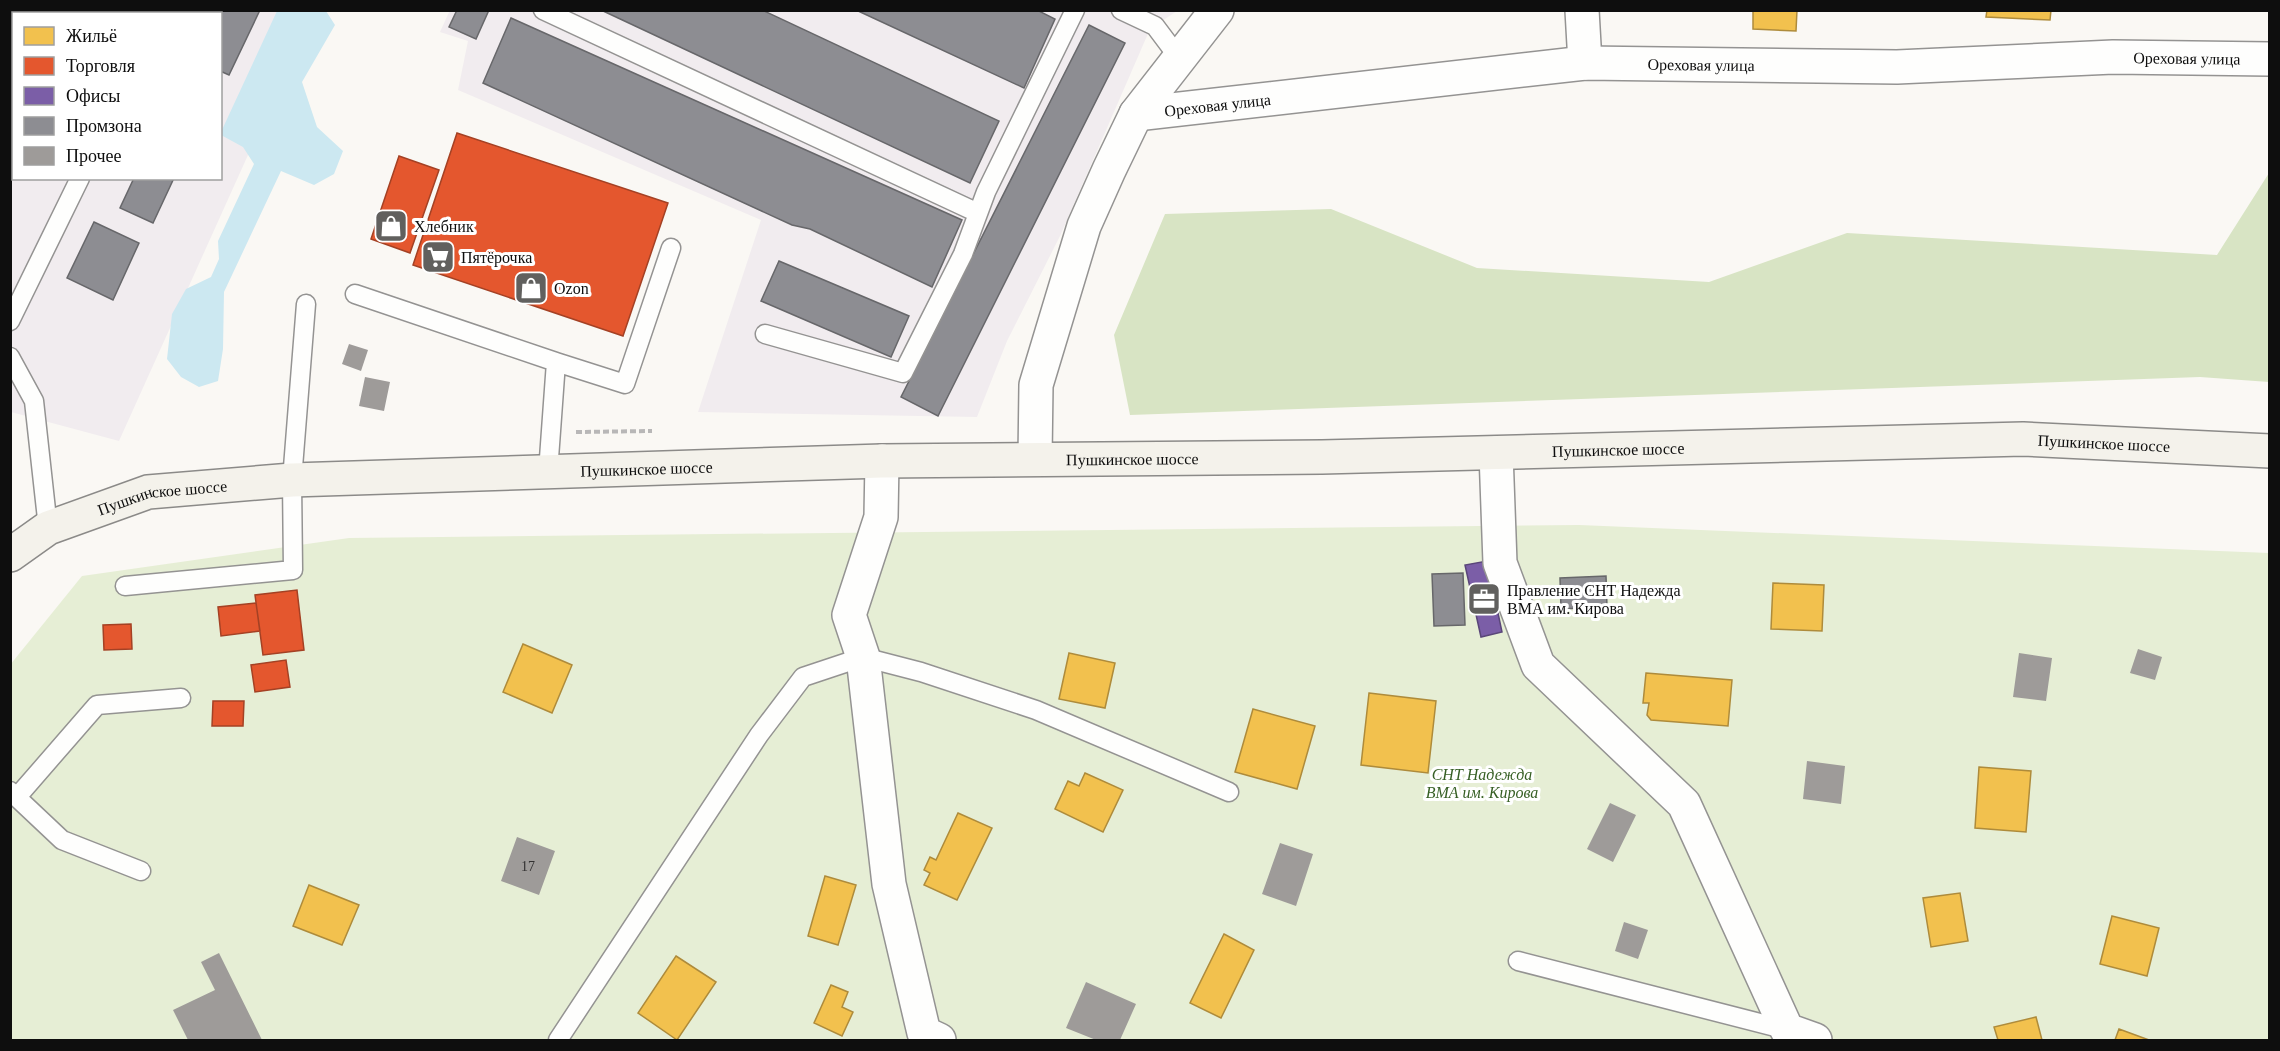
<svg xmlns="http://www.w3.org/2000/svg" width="2280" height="1051" font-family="Georgia,serif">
  <rect width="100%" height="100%" fill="#faf8f4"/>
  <path fill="#f1ecef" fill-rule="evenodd" d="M450 10 1177 11 1150 29 1060 236 1007 341 977 417 698 412 761 220 458 90 468 41 440 32Z
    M10 11H313L119 441 11 412ZM14 14H220V178H14Z"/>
  <path fill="#e6eed5" d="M1579 525 2269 553V1040H11L10 665 82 576 349 538Z"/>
  <path fill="#d8e4c4" d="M2269 173V382L2200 377 1130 415 1114 335 1165 214 1331 209 1477 268 1709 282 1847 233 2217 255Z"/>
  <path fill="#cce8f1" d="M277 11H326L335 25 302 82 317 127 343 151 334 174 314 185 281 171 224 292 223 349 218 381 199 387 181 377 167 359 172 314 186 289 211 277 219 259 218 241 254 164 243 147 221 135V132Z"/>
  <path fill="#f2c14e" stroke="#ae8b3b" stroke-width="1.5" d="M1753 10H1797L1796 31 1753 29Z
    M1987 10H2051L2050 20 1986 17Z
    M1773 583 1824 585 1822 631 1771 629Z
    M523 644 572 665 552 713 503 692Z
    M1069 653 1115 663 1105 708 1059 699Z
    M1646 673 1732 680 1728 726 1651 720 1647 715 1649 703H1643Z
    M1369 693 1436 701 1428 773 1361 765Z
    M1253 709 1315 726 1297 789 1235 772Z
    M1979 767 2031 771 2026 832 1975 828Z
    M1085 773 1123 790 1103 832 1055 809 1068 781 1079 786Z
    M958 813 992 828 957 900 924 885 930 873 924 870 930 857 936 860Z
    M825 876 856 885 838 945 808 936Z
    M309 885 359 905 342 945 293 926Z
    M1960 893 1968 941 1931 947 1923 898Z
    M2112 916 2159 928 2147 976 2100 964Z
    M1224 934 1254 950 1221 1018 1190 1003Z
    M676 956 716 982 677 1040 638 1013Z
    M831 985 848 992 842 1007 853 1012 842 1036 814 1023Z
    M2036 1017 2042 1040H1998L1994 1027Z
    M2119 1029 2149 1040H2115Z"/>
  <path fill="#e4572e" stroke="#a44124" stroke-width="1.5" d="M457 133 668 203 623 336 413 265Z
    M399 156 439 170 410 253 371 239Z
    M297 590 304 650 263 655 255 595Z
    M256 603 260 631 221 636 218 607Z
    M131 624 132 649 104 650 103 625Z
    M286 660 290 687 255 692 251 665Z
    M213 701H244L243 726H212Z"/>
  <path fill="#7b5ea7" stroke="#5a4679" stroke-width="1.5" d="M1487 561 1502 632 1481 637 1465 565Z"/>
  <path fill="#8d8d92" stroke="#67676a" stroke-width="1.5" d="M217 10H260L229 75 220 71V14H215Z
    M457 10H489L476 39 449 27Z
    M601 10H762L999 121 970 183Z
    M856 10H1037L1055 19 1024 88Z
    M511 18 962 220 932 287 810 229 792 225 483 83Z
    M1089 25 1125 43 938 416 901 397Z
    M134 178H174L153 223 120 208Z
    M94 222 139 243 113 300 67 278Z
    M779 261 909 316 891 357 761 301Z
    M1463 573 1465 625 1434 626 1432 574Z
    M1606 576 1607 607 1561 609 1560 578Z"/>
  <path fill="#9e9b99" d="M349 344 368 350 361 371 342 364Z
    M365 377 390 382 384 411 359 406Z
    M2138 649 2162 657 2155 680 2130 673Z
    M2019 653 2052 658 2046 701 2013 697Z
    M1807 761 1845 766 1841 804 1803 799Z
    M1610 803 1636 815 1613 862 1587 849Z
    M517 837 555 851 539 895 501 881Z
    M1280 843 1313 854 1296 906 1262 894Z
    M1624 922 1648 930 1638 959 1615 951Z
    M219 953 262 1040H188L173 1010 215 990 201 962Z
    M1086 982 1136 1004 1120 1040H1096L1066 1028Z"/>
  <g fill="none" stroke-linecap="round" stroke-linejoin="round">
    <defs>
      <path id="service" d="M543 10 978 213
        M1121 10 1155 26 1179 58
        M160 14 161 10
        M355 294 556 362 548 472
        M10 321 80 178
        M765 334 903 373 963 254 986 192 1075 10
        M10 357 34 401 48 528
        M556 362 625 384 671 248
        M125 586 293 570 292 480 306 304
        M10 791 62 840 141 871
        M17 797 97 705 181 698
        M1518 961 1787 1030
        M558 1040 759 735 803 677 863 657 921 672 1036 710 1229 792"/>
      <g id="minor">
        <path d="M1582 10 1585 63"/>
        <path id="s1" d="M1136 114 1585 63 1897 67 2113 57 2270 59"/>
        <path d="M1496 453 1500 563 1538 665 1684 804 1787 1030 1815 1040"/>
        <path d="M1035 458 1036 385 1084 226 1109 170 1136 114 1217 10"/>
        <path d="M882 461 881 517 849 615 863 657 889 884 924 1033 939 1040"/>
      </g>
      <g id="secondary">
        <path id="s2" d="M10 555 48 528 148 492 292 480 882 461 1322 457 2023 439 2270 451"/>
      </g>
    </defs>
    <use href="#service" stroke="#949392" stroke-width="21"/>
    <use href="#minor" stroke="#949392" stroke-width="36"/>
    <use href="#secondary" stroke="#8b8a88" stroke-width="36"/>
    <path stroke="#b8b7b7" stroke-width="4" stroke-dasharray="6 3" stroke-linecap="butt" d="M576 432 652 431"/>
    <use href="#service" stroke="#fefefd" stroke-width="18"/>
    <use href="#minor" stroke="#fefefd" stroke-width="33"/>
    <use href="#secondary" stroke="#f4f2eb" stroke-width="33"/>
  </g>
  <defs>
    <symbol id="shop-square" viewBox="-11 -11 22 22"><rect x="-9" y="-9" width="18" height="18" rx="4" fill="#61605e" stroke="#fff"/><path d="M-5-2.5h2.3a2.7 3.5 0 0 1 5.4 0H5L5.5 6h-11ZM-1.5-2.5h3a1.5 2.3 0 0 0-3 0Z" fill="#fff"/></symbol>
    <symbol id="supermarket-square" viewBox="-11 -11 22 22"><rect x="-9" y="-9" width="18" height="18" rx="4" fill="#61605e" stroke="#fff"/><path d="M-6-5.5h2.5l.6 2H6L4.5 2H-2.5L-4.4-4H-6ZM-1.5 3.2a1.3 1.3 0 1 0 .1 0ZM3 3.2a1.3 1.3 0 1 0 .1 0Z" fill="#fff"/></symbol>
    <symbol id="office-square" viewBox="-11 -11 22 22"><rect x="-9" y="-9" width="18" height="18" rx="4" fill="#61605e" stroke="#fff"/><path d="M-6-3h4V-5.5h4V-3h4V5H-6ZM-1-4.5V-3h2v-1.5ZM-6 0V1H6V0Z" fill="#fff"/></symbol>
  </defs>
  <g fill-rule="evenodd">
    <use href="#shop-square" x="372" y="207" width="38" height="38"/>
    <use href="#supermarket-square" x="419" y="238" width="38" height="38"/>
    <use href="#shop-square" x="512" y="269" width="38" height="38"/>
    <use href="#office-square" x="1465" y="580" width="38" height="38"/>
  </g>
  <g text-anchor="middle" stroke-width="6" stroke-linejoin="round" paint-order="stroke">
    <g font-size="14" fill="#323131">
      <text x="528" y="871">17</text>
    </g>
    <g font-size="16" fill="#0e0e0e" stroke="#fff">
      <text dy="6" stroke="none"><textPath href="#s1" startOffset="1054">Ореховая улица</textPath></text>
      <text dy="6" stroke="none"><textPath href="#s1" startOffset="568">Ореховая улица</textPath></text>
      <text dy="6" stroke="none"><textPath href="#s1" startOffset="82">Ореховая улица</textPath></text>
      <text dy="6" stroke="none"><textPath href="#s2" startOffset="2110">Пушкинское шоссе</textPath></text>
      <text dy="6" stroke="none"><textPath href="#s2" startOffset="1624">Пушкинское шоссе</textPath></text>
      <text dy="6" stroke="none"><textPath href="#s2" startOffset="1138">Пушкинское шоссе</textPath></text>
      <text dy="6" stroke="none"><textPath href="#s2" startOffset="652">Пушкинское шоссе</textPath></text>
      <text dy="6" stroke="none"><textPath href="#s2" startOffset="166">Пушкинское шоссе</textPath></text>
    </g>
    <g font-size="16" fill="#0e0e0e" stroke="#fff" text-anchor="start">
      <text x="414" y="232">Хлебник</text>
      <text x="461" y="263">Пятёрочка</text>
      <text x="554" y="294">Ozon</text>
      <text x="1507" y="596">Правление СНТ Надежда<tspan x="1507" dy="18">ВМА им. Кирова</tspan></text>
    </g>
    <g font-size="16" font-style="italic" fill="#365f24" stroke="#fff">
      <text x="1482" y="780">СНТ Надежда<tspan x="1482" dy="18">ВМА им. Кирова</tspan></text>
    </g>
  </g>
  <rect width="2280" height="1051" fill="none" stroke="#0e0e0e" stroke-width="24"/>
  <rect x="12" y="12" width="210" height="168" fill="#ffffff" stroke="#9f9f9f" stroke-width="1.5"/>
  <rect x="24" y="27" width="30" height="18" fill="#f2c14e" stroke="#9f9f9f" stroke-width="1.5"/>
  <text x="66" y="42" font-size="18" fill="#0e0e0e">Жильё</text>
  <rect x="24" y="57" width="30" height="18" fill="#e4572e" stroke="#9f9f9f" stroke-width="1.5"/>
  <text x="66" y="72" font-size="18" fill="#0e0e0e">Торговля</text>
  <rect x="24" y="87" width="30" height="18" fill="#7b5ea7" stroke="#9f9f9f" stroke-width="1.5"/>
  <text x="66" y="102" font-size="18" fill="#0e0e0e">Офисы</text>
  <rect x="24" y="117" width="30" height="18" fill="#8d8d92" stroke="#9f9f9f" stroke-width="1.5"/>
  <text x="66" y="132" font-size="18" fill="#0e0e0e">Промзона</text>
  <rect x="24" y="147" width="30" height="18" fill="#9e9b99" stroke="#9f9f9f" stroke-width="1.5"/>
  <text x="66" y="162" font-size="18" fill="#0e0e0e">Прочее</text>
</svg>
